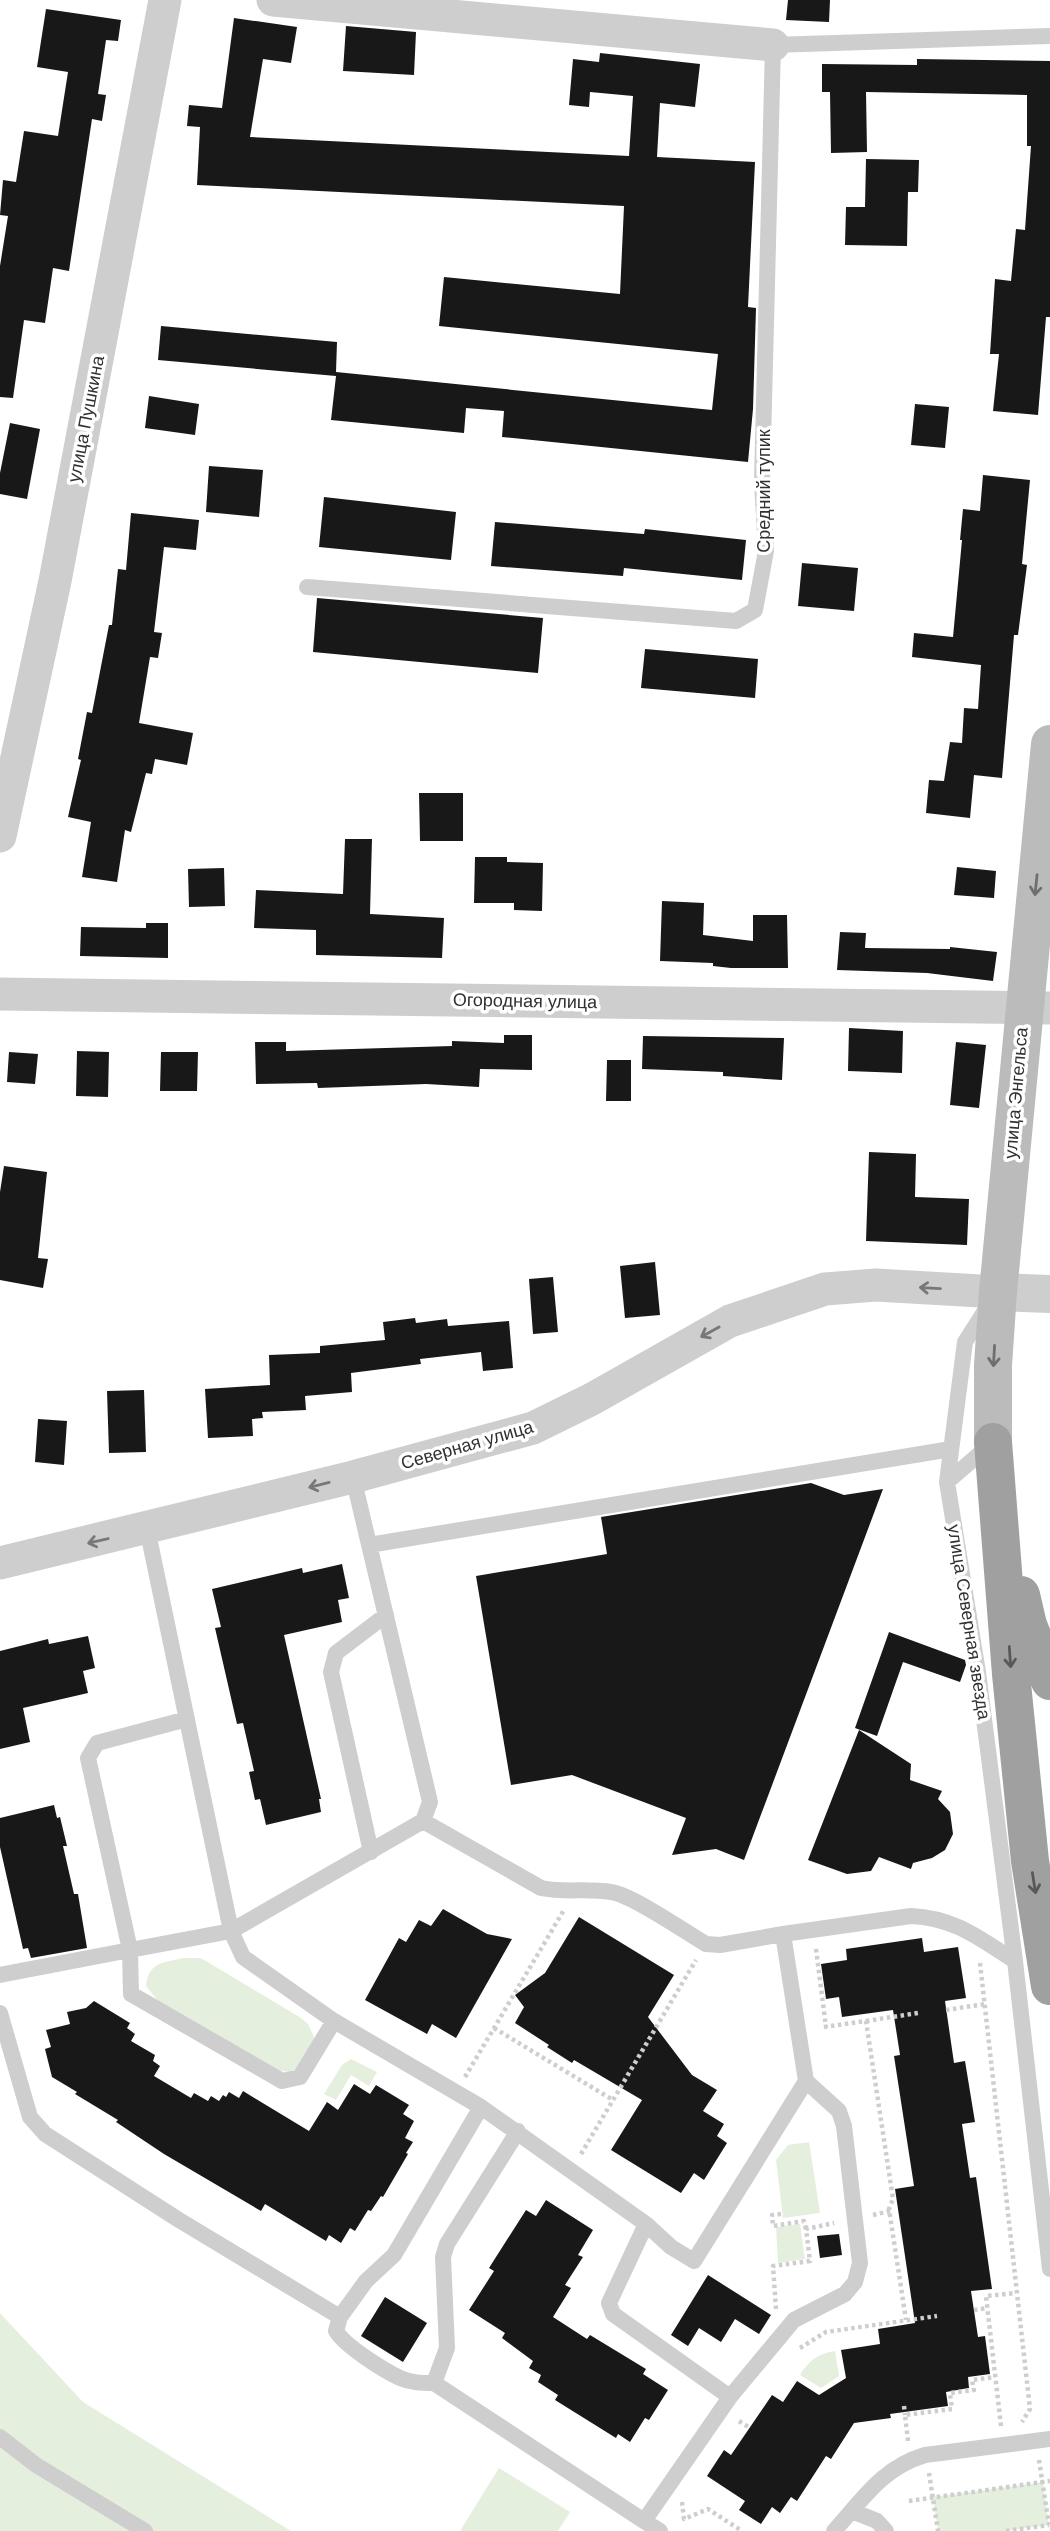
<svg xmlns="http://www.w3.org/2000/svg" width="1050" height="2531" font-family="Helvetica,sans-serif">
  <rect width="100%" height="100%" fill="#fff"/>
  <path fill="#e5efde" d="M184 1958H200L206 1961 301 2018 308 2024 315 2039C304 2063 301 2079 271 2068L158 2001 146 1986C149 1961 163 1963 184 1958Z
    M351 2059 377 2072 369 2086 351 2075 336 2100 324 2094 342 2065Z
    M809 2142 820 2213 783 2218 776 2160 788 2145Z
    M800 2224 805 2259 778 2263 776 2227Z
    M0 2313 83 2402 291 2531H0Z
    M835 2351 839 2376 821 2388 800 2375C808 2361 819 2353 835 2351Z
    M499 2468 570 2512 558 2531H460Z
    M1043 2482 1049 2525 1006 2531H938L933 2497Z"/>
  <path fill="#181818" d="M788 0H830L829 22 786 20Z
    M46 9 121 20 118 41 106 40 98 94 106 95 102 121 92 119 69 271 53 268 45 323 24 320 13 398 0 397V266L8 216 0 215 3 180 16 182 24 131 58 136 68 72 37 67Z
    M234 18 297 27 291 63 263 59 250 137 629 156 633 96 590 92 589 107 569 105 573 59 599 62 600 53 700 64 695 107 660 103 657 157 755 162 748 307 756 308 753 409 748 462 502 437 504 411 466 408 464 433 331 420 336 376 158 360 161 326 337 342 336 372 712 410 718 354 439 326 444 277 620 294 624 206 197 185 200 127 187 126 189 105 222 108Z
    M346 26 416 32 414 75 343 71Z
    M917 59 1050 61V317H1046L1038 415 993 411 999 354H990L995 279 1011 281 1016 229 1025 230 1031 146H1027V95L866 92 867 152 831 153 830 92H822V64L917 65Z
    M866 159 919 160 918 192H908L907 246 845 245 846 207H865Z
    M149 396 199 404 195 435 145 428Z
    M915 404 949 407 945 448 911 445Z
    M10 423 40 429 27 499 0 494V473Z
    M209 466 263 470 259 517 206 512Z
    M983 475 1030 480 1022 564 1027 565 1018 635H1014L1002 778 974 775 970 818 926 813 929 780 944 781 950 742 962 743 964 708 978 709 981 665 912 657 914 633 953 637 962 540H960L963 509 980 511Z
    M324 497 456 512 451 560 319 547Z
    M131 513 199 520 196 550 164 547 154 632 162 633 158 658 150 657 139 723 193 733 187 765 155 759 152 774 146 773 131 832 125 830 117 882 82 877 91 822 68 817 81 760 78 759 87 712 92 713 109 625H112L118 569 126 570Z
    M495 522 644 534 645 529 746 540 742 580 624 568 623 576 491 566Z
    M802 563 858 568 854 611 798 606Z
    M317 598 543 618 538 673 313 652Z
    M645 649 758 659 755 698 641 688Z
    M419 793H463V841H420Z
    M345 839H372L370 914 444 918 442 958 316 955V930L254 928 256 890 343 894Z
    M475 857H507V862L543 863 542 911 514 910V903H474Z
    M957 867 996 871 994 898 954 895Z
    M224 868 225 906 189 907 188 869Z
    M662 901 704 903 703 935 753 941V915H787L788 968H731L713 966V963L660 961Z
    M146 923H168V958L80 956 81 927 146 928Z
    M840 932 866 933 865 948 950 949V947L997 952 993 981 927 973 837 970Z
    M849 1028 903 1031 902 1073 848 1071Z
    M504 1035H532V1070L480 1069 479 1087 426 1084 318 1088 317 1083 256 1084 255 1042H286V1051L452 1046V1041L504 1043Z
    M643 1036 784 1038 782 1080 723 1076V1072L642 1069Z
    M956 1042 986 1045 979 1108 950 1105Z
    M77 1051 109 1052 108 1097 76 1096Z
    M9 1052 38 1054 35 1084 7 1082Z
    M161 1052H198L197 1091H160Z
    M607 1060H631V1101H606Z
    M869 1152 916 1154 915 1197 969 1199 967 1245 866 1241Z
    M4 1166 47 1172 38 1258 48 1259 43 1288 0 1280V1192Z
    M655 1262 660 1315 625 1318 620 1266Z
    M553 1277 558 1332 533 1334 529 1279Z
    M415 1318 416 1323 447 1319 448 1326 509 1321 513 1368 483 1371 481 1352 420 1359 421 1364 351 1373 352 1392 305 1396 306 1410 262 1412 263 1418 252 1419 253 1436 208 1438 205 1389 270 1385 269 1355 320 1353V1346L385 1340 383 1322Z
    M144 1390 146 1452 109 1453 107 1391Z
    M38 1419 67 1421 64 1465 35 1462Z
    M811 1483 844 1495 883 1489 744 1860 716 1849 672 1855 686 1818 572 1775 511 1785 476 1576 607 1554 601 1517Z
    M342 1564 349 1598 338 1600 342 1622 284 1635 321 1799H319L321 1812 266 1825 260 1799 255 1800 249 1772 254 1771 243 1723 237 1724 215 1628 221 1627 212 1589 302 1568 303 1573Z
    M889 1632 965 1660 966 1665 960 1682 903 1662 877 1736 855 1728Z
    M88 1636 95 1668 83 1671 88 1693 23 1708 30 1742 0 1749V1651L48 1639 49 1644Z
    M859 1730 911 1764 910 1780 942 1791 938 1799 950 1812 953 1834 945 1850 932 1858 913 1863 911 1869 879 1857 871 1871 847 1874 808 1860Z
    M54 1805 57 1818 60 1817 67 1846H63L74 1894H78L87 1948 31 1958 28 1948 23 1949 0 1847V1818Z
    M443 1909 487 1934 512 1939 456 2038 432 2024 427 2034 365 2000 399 1938 406 1942 419 1920 431 1926Z
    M579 1917 674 1975 648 2017 692 2075 717 2090 703 2111 724 2124 717 2136 727 2143 704 2180 694 2173 681 2193 611 2150 642 2100 574 2060 572 2063 547 2047 549 2045 515 2023 524 2007 515 1995 545 1973Z
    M922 1938 924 1952 958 1947 966 1998 945 2001 954 2063 965 2061 975 2122 962 2124 970 2178 976 2177 992 2289 971 2291 978 2337 985 2336 990 2374 968 2377 969 2388 946 2392 948 2406 890 2414 891 2418 854 2423 831 2459 826 2456 797 2501 791 2497 780 2513 772 2507 761 2524 739 2510 745 2501 707 2476 724 2450 731 2455 772 2395 783 2402 797 2381 819 2395 846 2378 841 2350 880 2344 878 2329 915 2323 895 2189 914 2186 894 2056 900 2055 893 2010 842 2017 839 1997 826 1999 821 1964 847 1960 846 1949Z
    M94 2001 130 2023 127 2028 135 2034 131 2041 155 2055 153 2061 160 2066 154 2076 191 2098 194 2093 208 2101 211 2096 219 2101 223 2095 226 2097 229 2092 239 2098 243 2091 309 2131 327 2102 338 2110 354 2084 370 2094 376 2085 409 2105 403 2114 414 2121 405 2138 413 2142 406 2153 408 2154 383 2197 381 2196 371 2211 368 2210 355 2231 350 2228 341 2243 329 2235 326 2241 265 2204 261 2211 164 2154 116 2122 118 2120 75 2094 77 2092 52 2077 45 2049 51 2047 46 2030 70 2024 67 2012 86 2008Z
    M546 2200 593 2230 578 2255 583 2257 565 2285 571 2288 553 2317 587 2339 590 2335 646 2369 643 2374 668 2390 649 2420 645 2418 630 2442 618 2434 616 2438 555 2400 558 2395 538 2382 541 2375 529 2368 533 2361 502 2338 505 2333 469 2310 494 2271 489 2268 526 2210 536 2216Z
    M839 2234 842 2255 820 2258 817 2236Z
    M708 2275 771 2315 759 2334 735 2319 721 2342 699 2328 688 2346 671 2335Z
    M385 2297 427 2323 403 2362 361 2336Z"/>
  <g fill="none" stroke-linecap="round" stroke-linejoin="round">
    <path stroke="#cecece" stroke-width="4.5" stroke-dasharray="3.5 3.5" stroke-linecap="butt" d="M816 1949 826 2027
      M980 1963 1030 2409 1022 2422
      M946 2010 985 2004
      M866 2021 918 2013
      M824 2027 866 2021 893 2199 889 2209 906 2320
      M494 2028 613 2100
      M465 2077 564 1910
      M581 2154 696 1960
      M781 2214 772 2215 773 2226 804 2221 806 2229
      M873 2215 890 2211
      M776 2309 773 2266 810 2261 806 2229 834 2223
      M974 2310 987 2308
      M800 2348 826 2332 937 2316
      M904 2406 905 2415
      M739 2421 750 2428
      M1001 2426 986 2296 1016 2293
      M908 2441 905 2415 952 2409 950 2393 974 2390 972 2380 995 2377
      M1039 2460 1049 2525
      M929 2473 938 2531
      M909 2501 1050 2481
      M682 2502 684 2519 708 2509 742 2531
      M1006 2531 1049 2525"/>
    <path stroke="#cecece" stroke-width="16" d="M307 587 736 621 755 610 766 551 762 482 773 45 1050 36
      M988 1306 965 1342 947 1482 978 1672 1015 1961 1050 2269
      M947 1482 991 1444
      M147 1528 231 1931 423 1821 430 1802 353 1477
      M369 1545 951 1449
      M187 1719 97 1743 88 1758 130 1950 231 1931 243 1957 334 2021
      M423 1821 541 1888C564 1893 587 1888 611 1892 632 1895 684 1931 706 1944L720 1945 783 1934
      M371 1852 331 1672 336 1653 386 1615
      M0 1975 130 1950 131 1994 282 2081 300 2077 334 2021 481 2107 646 2224 609 2303 613 2314 730 2397
      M0 2013 30 2117 45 2134 179 2220 340 2317 336 2331C345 2346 383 2370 400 2378 411 2383 422 2383 434 2383L644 2521
      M646 2224 671 2247 694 2261 806 2081
      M340 2317 366 2281 394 2255 481 2107
      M434 2383 447 2348 443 2257 447 2244 518 2131
      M0 2437 36 2465 145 2531
      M852 2511 877 2521 886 2531
      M660 2531 644 2521 730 2397 794 2320 845 2294 855 2282 860 2263 844 2126 839 2111 806 2081 783 1934 911 1916C955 1918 979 1938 1015 1961
      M834 2531C863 2499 882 2468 925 2455L1050 2439"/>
    <path stroke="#cecece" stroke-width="33" d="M273 0 773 45
      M0 836 55 581 165 0
      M0 994 1050 1008
      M0 1563 353 1477 533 1428 592 1399 730 1321 825 1289 876 1285 998 1292"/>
    <path stroke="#cecece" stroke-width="38" d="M998 1292 1050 1294"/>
    <path stroke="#bbb" stroke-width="38" d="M993 1442V1365L998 1292 1050 744"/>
    <path stroke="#a0a0a0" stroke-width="38" d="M993 1442 1011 1674 1030 1861 1050 1986
      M1021 1595 1028 1625 1050 1681"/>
  </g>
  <defs><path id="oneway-shaft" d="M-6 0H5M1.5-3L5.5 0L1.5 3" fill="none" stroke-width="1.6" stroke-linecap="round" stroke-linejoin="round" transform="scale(1.75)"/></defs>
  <g stroke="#6f6f6f">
    <use href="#oneway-shaft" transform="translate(1036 885) rotate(96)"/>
    <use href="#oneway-shaft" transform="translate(994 1356) rotate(93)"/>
  </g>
  <g stroke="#787878">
    <use href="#oneway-shaft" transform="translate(930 1288) rotate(-177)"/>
    <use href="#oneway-shaft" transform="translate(710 1332) rotate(151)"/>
    <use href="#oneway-shaft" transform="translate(319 1485) rotate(166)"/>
    <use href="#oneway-shaft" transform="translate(98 1541) rotate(167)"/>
  </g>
  <g stroke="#585858">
    <use href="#oneway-shaft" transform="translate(1010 1657) rotate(86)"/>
    <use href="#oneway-shaft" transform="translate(1034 1883) rotate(81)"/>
  </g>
  <g text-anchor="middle" stroke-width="7" stroke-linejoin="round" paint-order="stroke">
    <g font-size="18" fill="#313131" stroke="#fff">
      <text transform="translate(86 419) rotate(-79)" y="6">улица Пушкина</text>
      <text transform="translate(764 491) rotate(-90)" y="6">Средний тупик</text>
      <text transform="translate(525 1001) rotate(1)" y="6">Огородная улица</text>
      <text transform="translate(1016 1093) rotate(-85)" y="6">улица Энгельса</text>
      <text transform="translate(467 1445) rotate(-16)" y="6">Северная улица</text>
      <text transform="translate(969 1622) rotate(81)" y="6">улица Северная звезда</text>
    </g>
  </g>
</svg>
